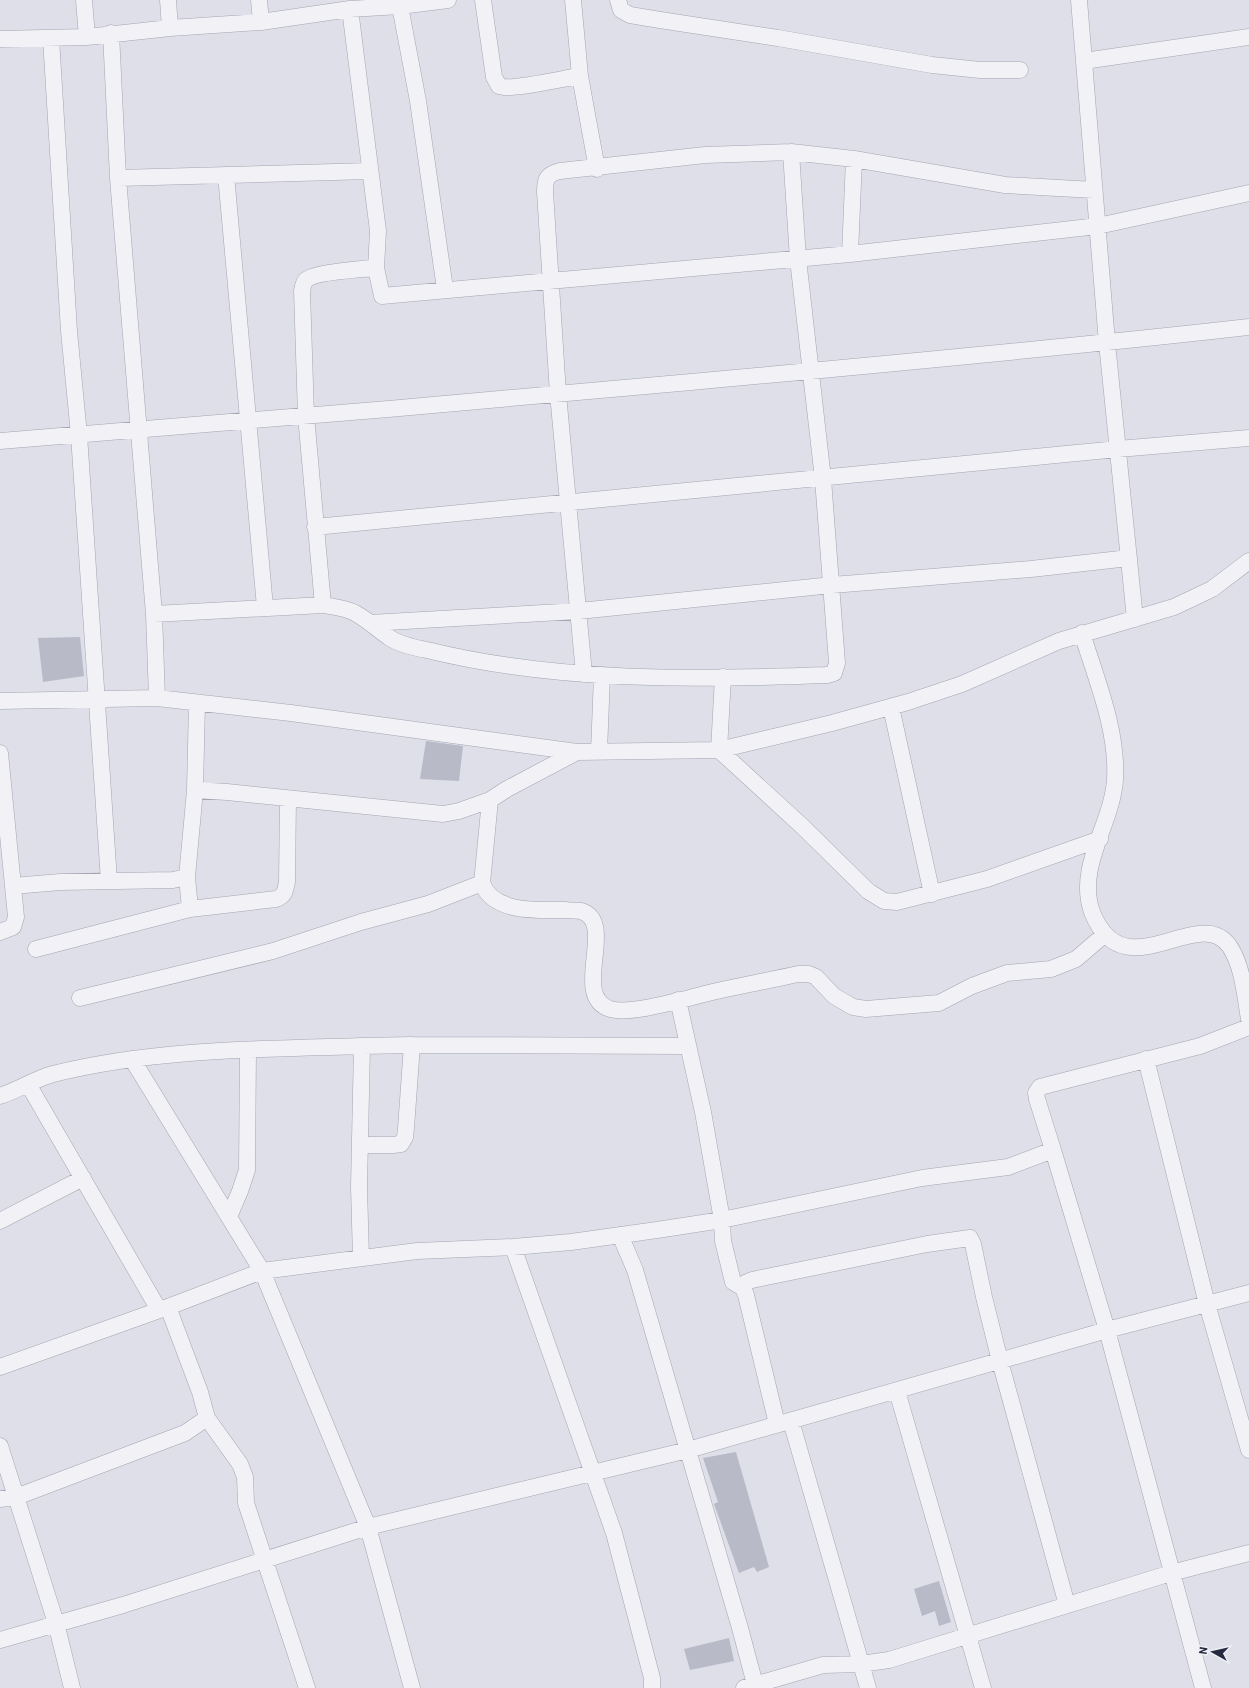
<svg xmlns="http://www.w3.org/2000/svg" width="1249" height="1688" font-family="Barlow,sans-serif">
  <rect width="100%" height="100%" fill="#dedfe8"/>
  <path fill="#b8bac8" d="M80 637 84 676 43 682 38 638Z
    M426 741 463 746 459 781 420 779Z
    M736 1452 769 1567 757 1572 754 1567 739 1573 714 1504 718 1502 703 1458Z
    M939 1581 951 1622 939 1626 935 1611 922 1616 914 1589Z
    M729 1638 734 1661 690 1670 684 1649Z"/>
  <g fill="none" stroke-linecap="round" stroke-linejoin="round">
    <defs>
      <path id="minor" d="M84 0 87 37
        M168 0 170 28
        M259 0 261 22
        M483 0 494 77 499 86C510 91 565 78 580 76
        M573 0 580 76 597 169
        M618 0 621 10 630 15 660 20 778 38 932 65 980 70H1020
        M1079 0 1107 343 1135 619
        M400 6 418 101 445 289
        M350 9 378 231 376 268 382 296 850 254 1098 226 1249 193
        M111 33 118 178 154 614 157 698
        M51 38 69 331 79 435 109 881
        M0 39 87 37 170 28 261 22 350 9 400 6 448 0
        M1084 61 1249 37
        M226 175 265 607
        M118 178 370 171
        M850 254 854 159
        M0 441C230 423 461 403 691 382 877 365 1063 348 1249 327
        M315 527 1118 449 1249 438
        M323 605 306 416 302 291C303 287 303 283 306 280 314 272 363 269 376 268
        M154 614 323 605C334 607 346 608 355 613 368 620 378 630 390 638 399 644 416 648 427 650 557 682 694 680 827 675L834 673 837 663 823 479 798 259 791 152
        M370 623 579 611 832 585 1031 569 1129 558
        M1082 633C1096 679 1118 730 1115 780 1112 824 1076 867 1092 912 1124 994 1200 901 1230 947 1243 967 1245 996 1249 1019
        M584 674 558 394 545 192C545 179 547 174 560 171L705 155 791 152 854 159 1005 185 1094 190
        M723 677 719 750 803 827 868 891 884 901 897 902 987 879 1100 839
        M0 701 157 698 291 713 577 752
        M891 707 932 894
        M599 752 602 675
        M0 753 16 917 13 927 0 932
        M195 790 197 703
        M490 800 482 883C493 914 540 910 566 910 571 911 577 910 581 911 618 922 570 996 610 1009 632 1016 693 996 717 991 744 985 771 980 798 974H809L816 977 834 996 853 1007 866 1009 939 1003 972 986 1007 973 1051 969 1076 959 1104 935
        M13 886 60 882 173 880 187 877 195 790 227 792 443 814 459 811 490 800 507 789 577 752 719 750 832 723 908 702 962 684 1059 641 1174 607 1212 589 1249 561
        M190 909 276 899C285 896 285 891 287 882L288 799
        M36 949 190 909 187 877
        M80 998 273 951 361 922 428 904 482 883
        M678 1000 703 1112 722 1220 723 1241 733 1282 743 1288
        M362 1046 412 1045 687 1046
        M132 1059 262 1271 368 1527 412 1688
        M1146 1059 1207 1304 1249 1450
        M28 1084 159 1310
        M0 1096C18 1090 35 1079 53 1074 153 1049 259 1049 362 1046L359 1187 361 1258
        M360 1145H393L401 1144 405 1137 406 1128 412 1045
        M1053 1150 1107 1330 1203 1688
        M229 1217 240 1191 247 1170 248 1050
        M0 1221 83 1178
        M620 1235 635 1270 740 1628 756 1688
        M513 1247 614 1533 652 1678V1688
        M0 1367 168 1307 262 1271 417 1251 513 1247 571 1242 657 1230 722 1220 922 1178 1008 1167 1053 1150 1037 1099 1036 1093 1040 1087 1200 1046 1249 1027
        M897 1391 983 1688
        M207 1418 240 1464 245 1477 246 1503 307 1688
        M791 1421 868 1688
        M777 1424 746 1295 743 1288 745 1283 752 1280 927 1244 970 1238 973 1244 984 1297 1000 1361 1067 1605
        M0 1446 56 1623 72 1688
        M0 1499 16 1497 185 1433 207 1418 200 1392 168 1307
        M0 1640 123 1605 368 1527 688 1450 1107 1330 1249 1293
        M744 1688 823 1665 861 1664 889 1660 1171 1573 1249 1553"/>
    </defs>
    <use href="#minor" stroke="#a3a5b2" stroke-width="17"/>
    <use href="#minor" stroke="#f1f1f6" stroke-width="16"/>
  </g>
  <g transform="translate(1213 1652) rotate(278)" stroke="#edeff6" stroke-width="3" paint-order="stroke">
  <path d="M0-3L7 15L0 10L-7 15Z" fill="#26293f"/>
  <text y="-6" font-size="11" font-weight="bold" text-anchor="middle" fill="#26293f">N</text>
  </g>
</svg>
